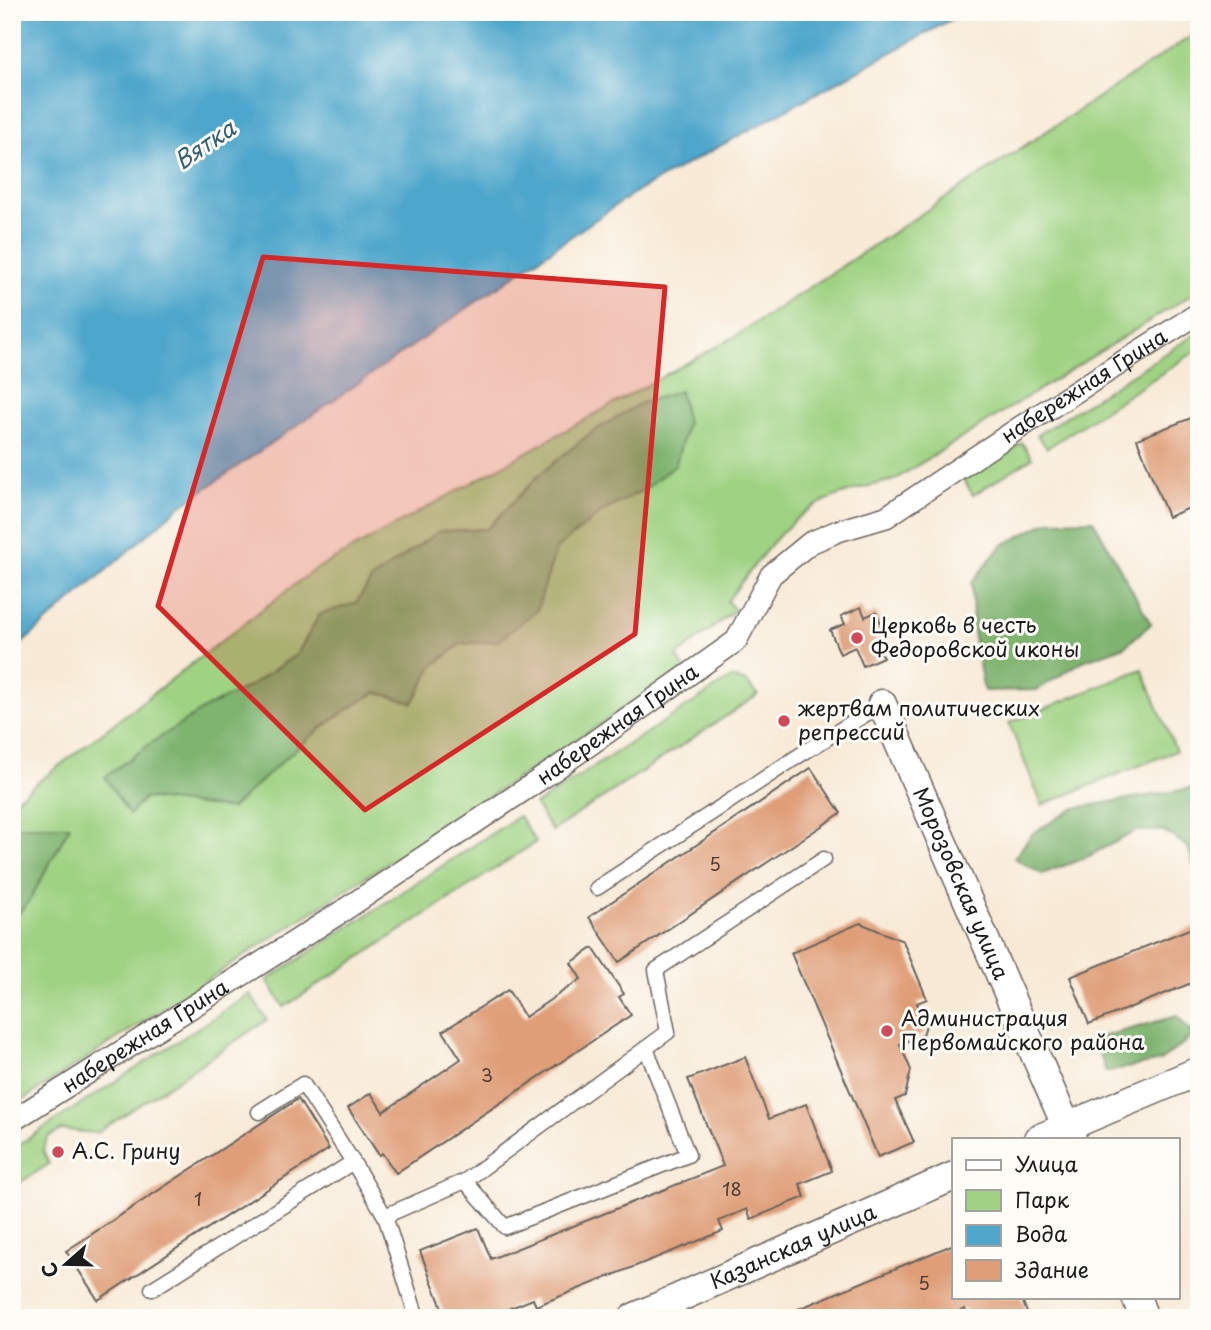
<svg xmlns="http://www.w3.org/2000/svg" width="1211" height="1330" font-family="'Playpen Sans',sans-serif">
  <rect width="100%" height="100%" fill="#fdfcf7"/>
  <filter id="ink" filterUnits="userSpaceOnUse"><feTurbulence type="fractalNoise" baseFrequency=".0143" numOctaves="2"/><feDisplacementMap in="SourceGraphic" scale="14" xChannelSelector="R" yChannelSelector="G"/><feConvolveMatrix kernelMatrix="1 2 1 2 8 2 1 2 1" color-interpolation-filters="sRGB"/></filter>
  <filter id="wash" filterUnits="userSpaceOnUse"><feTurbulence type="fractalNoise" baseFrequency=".00686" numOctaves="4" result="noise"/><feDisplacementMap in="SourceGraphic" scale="28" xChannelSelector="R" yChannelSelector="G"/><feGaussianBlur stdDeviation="1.57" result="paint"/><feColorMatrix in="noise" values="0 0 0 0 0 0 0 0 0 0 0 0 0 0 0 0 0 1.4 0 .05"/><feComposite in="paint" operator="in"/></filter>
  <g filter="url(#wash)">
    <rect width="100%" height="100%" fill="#f8ead7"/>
    <path fill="#9fd282" stroke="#5e774f" stroke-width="2" d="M1199 31V290L894 480C865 487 832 494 807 511 775 533 751 571 727 601L735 610 677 656 685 669 12 1107V802L311 572 739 334Z
      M1199 332V349L1047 448 1037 435Z
      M1022 443 1032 458 973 495 964 480Z
      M1142 669 1176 751 1042 805 1009 723Z
      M731 678 746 682 758 695 552 831 535 805Z
      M519 816 536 842 284 1007 267 980Z
      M250 994 267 1020 97 1133 61 1130 48 1137 43 1150 49 1164 19 1183 12 1172V1149Z"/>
    <path fill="#7fb470" stroke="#4e6846" stroke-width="2" d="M680 391 687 423 676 464 645 489 602 512 556 549 537 610 498 641 461 644 433 666 413 703 377 692C319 723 278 765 231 809L144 798 129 815 105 777 151 743 207 707 250 686 297 654 320 614 356 603 372 579 439 531 487 529 541 473 592 432 641 403Z
      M1093 520 1151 624 1125 646 1083 661 1037 690 984 691 973 632 972 582 1001 546 1049 521Z
      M1199 787V882L1188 847 1164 831H1136L1085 858 1042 874 1014 858 1033 833 1075 808Z
      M20 826H70L30 900 12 921V831Z
      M1177 1016 1194 1035 1160 1061 1106 1072 1095 1039Z"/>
    <path fill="#4ea6cb" stroke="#356174" stroke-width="2" d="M12 12H965L634 193 179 507 12 652Z"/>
    <g id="blocks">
      <path fill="#df9e78" d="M1199 415V504L1168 517 1137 439Z
        M861 607 865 617 876 612 886 635 875 640 883 657 863 666 855 647 840 654 830 630 845 624 841 616Z
        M811 768 841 813 619 962 589 917Z
        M860 923 903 941 927 999 917 1003 926 1025 923 1035 900 1044 911 1070 905 1096 895 1100 914 1142 878 1157 791 953Z
        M1199 925V980L1089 1024 1070 977Z
        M593 948 624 994 619 997 631 1015 396 1173 382 1153 379 1155 348 1108 371 1093 383 1112 461 1059 443 1031 508 990 525 1017 581 979 571 963Z
        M745 1057 769 1119 806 1104 832 1171 800 1184 805 1197 751 1219 747 1209 719 1221 723 1231 536 1306 533 1299 508 1309 512 1318H446L420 1251 478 1228 491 1259 723 1166 688 1079Z
        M298 1099 329 1149 98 1300 66 1251Z
        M954 1244V1297H1021L1029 1318H968L965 1309 943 1318H777Z"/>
    </g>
  </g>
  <g filter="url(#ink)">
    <use href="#blocks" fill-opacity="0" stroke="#69645d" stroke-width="2"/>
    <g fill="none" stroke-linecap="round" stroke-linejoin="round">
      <defs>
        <path id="service" d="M597 888 803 753 882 704
          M259 1112 303 1084 353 1162
          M465 1181 505 1227 688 1155 646 1048
          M152 1289 353 1162 385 1216
          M417 1318 385 1216 465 1181 668 1032 656 970 824 859
          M1193 1318 1199 1315"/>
        <g id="pedestrian">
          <path id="s1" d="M12 1121 335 916 554 770 736 641 771 575 810 543 838 531 886 517 1022 426 1199 313"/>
        </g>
        <g id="minor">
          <path id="s2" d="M882 704 1072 1139"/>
          <path d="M1038 1139 1199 1071"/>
          <path d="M1136 1297 1144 1318"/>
          <path id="s3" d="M633 1318 954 1176"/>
        </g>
      </defs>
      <use href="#service" stroke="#69645d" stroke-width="17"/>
      <use href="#pedestrian" stroke="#69645d" stroke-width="24"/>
      <use href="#minor" stroke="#69645d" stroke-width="31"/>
      <use href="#service" stroke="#fff" stroke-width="14"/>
      <use href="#pedestrian" stroke="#fff" stroke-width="21"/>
      <use href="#minor" stroke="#fff" stroke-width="28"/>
    </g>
  </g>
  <path fill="#d62828" fill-opacity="0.2" stroke="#d62828" stroke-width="5" stroke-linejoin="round" d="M263 257 665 287 635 634 365 810 158 606Z"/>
  <g fill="#d1495b" stroke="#fdfcf7" stroke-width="2.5">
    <circle cx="857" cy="638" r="7"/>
    <circle cx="784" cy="721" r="7"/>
    <circle cx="887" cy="1031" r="7"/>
    <circle cx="58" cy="1152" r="7"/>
  </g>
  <g text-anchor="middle" stroke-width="6" stroke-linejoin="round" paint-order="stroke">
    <g font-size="18" fill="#4d3c33">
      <text x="715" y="871">5</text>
      <text x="487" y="1082">3</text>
      <text x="732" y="1196">18</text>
      <text x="198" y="1206">1</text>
      <text x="924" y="1290">5</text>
    </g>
    <g font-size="21" fill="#1c1c1c" stroke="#fdfcf7">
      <text dy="7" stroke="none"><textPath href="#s1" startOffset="1312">набережная Грина</textPath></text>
      <text dy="7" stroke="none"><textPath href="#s1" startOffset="724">набережная Грина</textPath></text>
      <text dy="7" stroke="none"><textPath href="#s2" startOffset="196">Морозовская улица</textPath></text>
      <text dy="7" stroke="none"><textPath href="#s1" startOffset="158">набережная Грина</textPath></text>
      <text dy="7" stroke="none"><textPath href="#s3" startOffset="175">Казанская улица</textPath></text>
    </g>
    <g font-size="21" fill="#1c1c1c" stroke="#fdfcf7" text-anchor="start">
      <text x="871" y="633">Церковь в честь<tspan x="871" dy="24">Федоровской иконы</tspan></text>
      <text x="798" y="716">жертвам политических<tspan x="798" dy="24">репрессий</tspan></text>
      <text x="901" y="1026">Администрация<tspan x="901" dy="24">Первомайского района</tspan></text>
      <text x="72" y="1159">А.С. Грину</text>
    </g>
    <g font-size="23" font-style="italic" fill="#356174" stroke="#fdfcf7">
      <text transform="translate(205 145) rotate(-34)" y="8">Вятка</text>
    </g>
  </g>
  <rect width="1211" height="1330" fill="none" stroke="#fdfcf7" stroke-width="42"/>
  <rect x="952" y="1138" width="228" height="161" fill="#fdfcf7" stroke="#a3a29f" stroke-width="2"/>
  <rect x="966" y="1160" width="35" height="10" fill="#ffffff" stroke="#a3a29f" stroke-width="2"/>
  <text x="1015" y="1172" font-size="21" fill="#1c1c1c">Улица</text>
  <rect x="966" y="1190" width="35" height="21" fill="#9fd282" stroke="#a3a29f" stroke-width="2"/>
  <text x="1015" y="1208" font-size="21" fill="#1c1c1c">Парк</text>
  <rect x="966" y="1225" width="35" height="21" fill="#4ea6cb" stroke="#a3a29f" stroke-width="2"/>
  <text x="1015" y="1242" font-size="21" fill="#1c1c1c">Вода</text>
  <rect x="966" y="1260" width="35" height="21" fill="#df9e78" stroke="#a3a29f" stroke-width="2"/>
  <text x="1015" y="1278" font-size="21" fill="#1c1c1c">Здание</text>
  <g transform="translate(66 1264) rotate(250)" stroke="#fdfcf7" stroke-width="5" paint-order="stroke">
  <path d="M0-5L12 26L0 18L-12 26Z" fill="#1c1c1c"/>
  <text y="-10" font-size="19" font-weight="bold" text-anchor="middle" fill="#1c1c1c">С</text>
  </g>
</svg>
